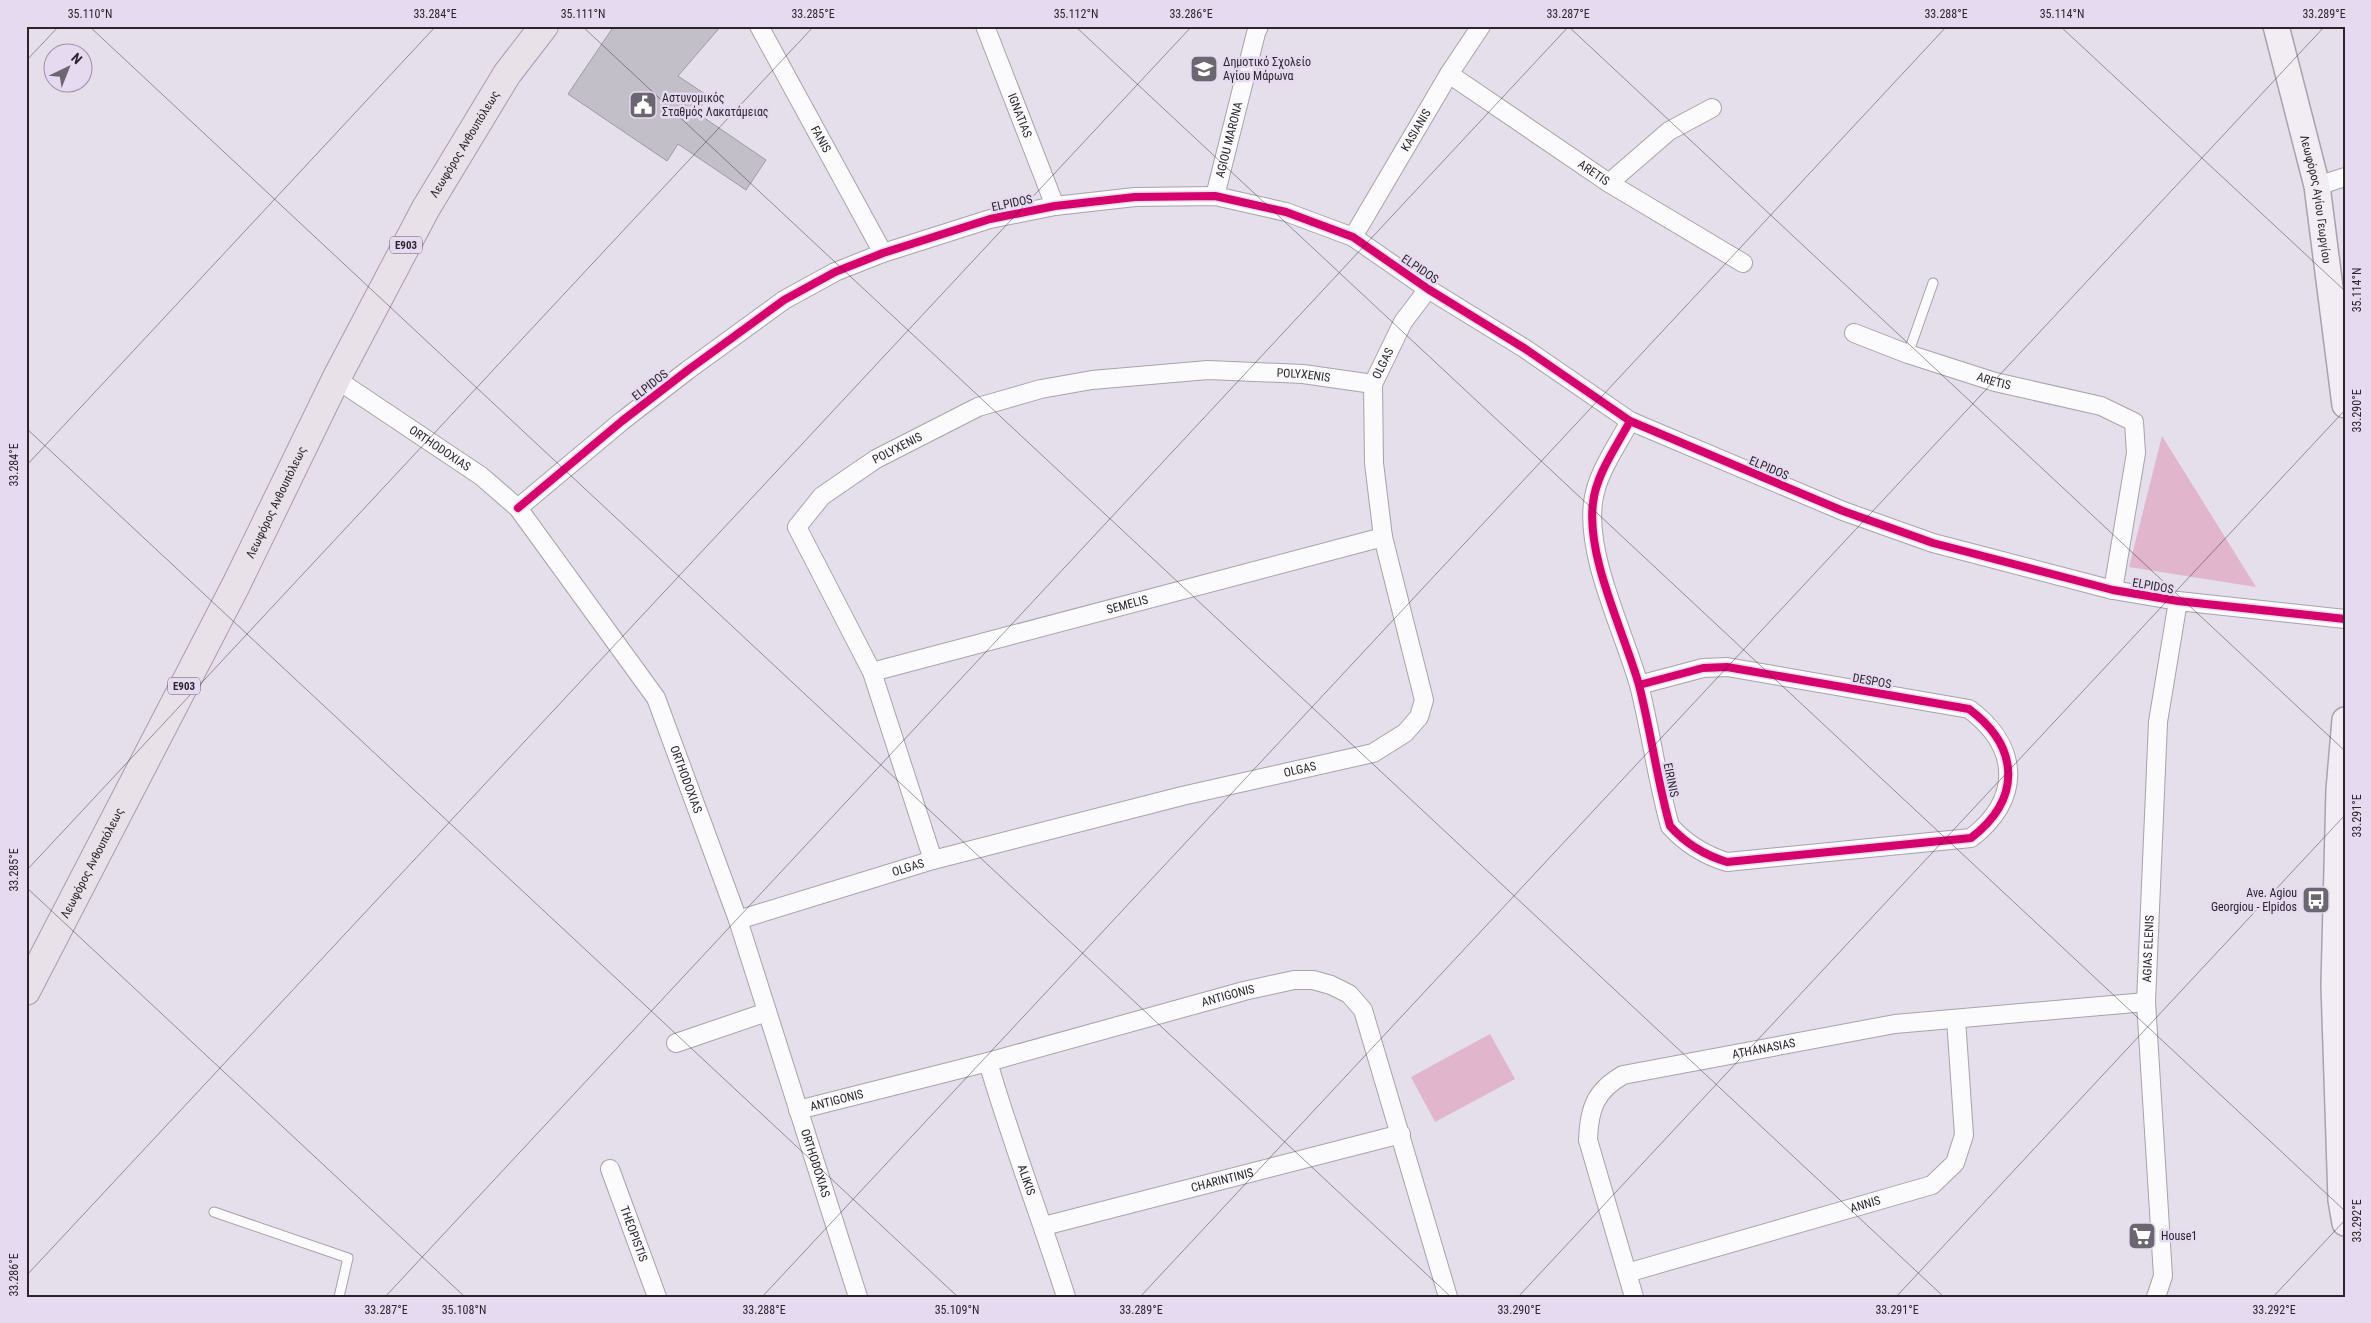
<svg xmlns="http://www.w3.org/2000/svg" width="2371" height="1323" font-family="'Roboto Condensed',sans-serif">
  <rect width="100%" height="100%" fill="#e5dfeb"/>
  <path fill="#e1b5cc" d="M2162 436 2256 587 2129 567Z
    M1490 1034 1515 1079 1435 1122 1411 1077Z"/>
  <path fill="#c2bfc9" stroke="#9e9aa4" d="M614 26H721L678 76 708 96 697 113 766 160 746 190 678 144 667 161 568 94Z"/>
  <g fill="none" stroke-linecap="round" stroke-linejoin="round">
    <defs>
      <path id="service" d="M1908 354 1933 283
        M214 1212 348 1258 339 1297"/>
      <g id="minor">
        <path id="s1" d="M759 26 883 253"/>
        <path id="s2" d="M985 26 1055 206"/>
        <path id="s3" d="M1449 74 1609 183 1743 263"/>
        <path d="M1609 183 1669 131 1712 108"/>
        <path d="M2317 186 2345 177"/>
        <path id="s4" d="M1215 196 1256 33 1259 26"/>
        <path id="s5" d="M1353 237 1449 74 1481 26"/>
        <path id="s6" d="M1854 333 1908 354 1995 382 2101 406 2134 422 2136 453 2113 590"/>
        <path id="s7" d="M336 379 481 476 518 508 656 698 738 920 858 1297"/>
        <path d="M1630 421C1617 446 1596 474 1593 503 1586 557 1624 632 1639 685 1651 732 1657 780 1670 826 1686 844 1704 855 1727 862L1971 838C2022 799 2020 747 1969 709L1727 667 1703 668 1639 685"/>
        <path d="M518 508 622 421 688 370 784 300 835 272 883 253 990 219 1055 206 1135 197 1215 196 1286 212 1353 237 1428 289 1524 348 1630 421 1843 511 1933 543 2113 590 2178 601 2345 619"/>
        <path id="s8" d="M872 672 1383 537"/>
        <path id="s9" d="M933 860 872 672 797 527 822 496 876 459 978 407 1041 389 1092 380 1208 370 1303 374 1373 384"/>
        <path id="s10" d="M738 920 933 860 1182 796 1373 753 1405 733 1419 717 1424 700 1383 537 1374 463 1373 384 1403 322 1428 289"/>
        <path d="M676 1043 767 1012"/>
        <path id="s11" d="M988 1062C1011 1141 1041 1218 1066 1297"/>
        <path id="s12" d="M798 1110 988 1062 1244 991 1294 980H1313L1331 985 1349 994 1363 1010 1448 1297"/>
        <path id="s13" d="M610 1169 657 1297"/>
        <path id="s14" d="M1044 1226 1401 1134"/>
        <path id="s15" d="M1627 1273 1932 1185 1955 1163 1964 1135 1956 1019"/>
        <path id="s16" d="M1634 1297 1588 1140C1589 1109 1595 1091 1623 1075L1895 1024 2146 1002"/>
        <path id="s17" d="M2156 1297 2163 1276 2146 1002 2158 722 2178 601"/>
      </g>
      <g id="secondary">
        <path id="s18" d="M2276 26 2317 186 2345 405"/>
        <path d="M2345 720 2339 790 2334 985 2341 1200 2345 1223"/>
      </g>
      <g id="primary">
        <path id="s19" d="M26 991 236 585 336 379 426 208 507 74 544 26"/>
      </g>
    </defs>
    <use href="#service" stroke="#a7a2ac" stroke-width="11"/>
    <use href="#minor" stroke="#a7a2ac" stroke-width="20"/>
    <use href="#secondary" stroke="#a7a2ac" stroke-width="28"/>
    <use href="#primary" stroke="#aa9bab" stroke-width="30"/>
    <use href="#service" stroke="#fbfafc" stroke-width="9"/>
    <use href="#minor" stroke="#fbfafc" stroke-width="18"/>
    <use href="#secondary" stroke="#f2edf2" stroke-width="25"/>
    <use href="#primary" stroke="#e8e2e8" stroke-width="28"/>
    <defs>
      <path id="cycleway" d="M1630 421C1617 446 1596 474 1593 503 1586 557 1624 632 1639 685 1651 732 1657 780 1670 826 1686 844 1704 855 1727 862L1971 838C2022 799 2020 747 1969 709L1727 667 1703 668 1639 685
        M518 508 622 421 688 370 784 300 835 272 883 253 990 219 1055 206 1135 197 1215 196 1286 212 1353 237 1428 289 1524 348 1630 421 1843 511 1933 543 2113 590 2178 601 2345 619"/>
    </defs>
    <use href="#cycleway" stroke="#e6daf0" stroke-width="11"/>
    <use href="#cycleway" stroke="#d6006c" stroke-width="8"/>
  </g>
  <path fill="none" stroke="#2a252d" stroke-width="1" stroke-opacity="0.45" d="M89 26 1451 1297M582 26 1944 1297M1075 26 2345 1211M1568 26 2345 751M2060 26 2345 291M26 61 59 26M26 428 958 1297M26 466 436 26M26 871 814 26M26 887 465 1297M26 1276 1192 26M385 1297 1569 26M762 1297 1947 26M1140 1297 2325 26M1518 1297 2345 410M1896 1297 2345 815M2273 1297 2345 1220"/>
  <defs>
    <symbol id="school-square" viewBox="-11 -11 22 22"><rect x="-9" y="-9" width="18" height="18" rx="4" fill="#6b6670" stroke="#e6daf0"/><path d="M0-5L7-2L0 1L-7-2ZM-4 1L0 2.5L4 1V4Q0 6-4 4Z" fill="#fff"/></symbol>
    <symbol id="civic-square" viewBox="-11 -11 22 22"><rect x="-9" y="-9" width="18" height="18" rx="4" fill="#6b6670" stroke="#e6daf0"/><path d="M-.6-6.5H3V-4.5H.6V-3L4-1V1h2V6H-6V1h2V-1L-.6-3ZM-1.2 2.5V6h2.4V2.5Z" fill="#fff"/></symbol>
    <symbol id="bus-square" viewBox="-11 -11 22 22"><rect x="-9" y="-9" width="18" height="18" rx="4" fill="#6b6670" stroke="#e6daf0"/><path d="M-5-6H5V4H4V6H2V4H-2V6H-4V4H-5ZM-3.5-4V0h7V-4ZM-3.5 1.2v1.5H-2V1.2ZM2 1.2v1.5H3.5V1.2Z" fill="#fff"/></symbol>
    <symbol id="supermarket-square" viewBox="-11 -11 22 22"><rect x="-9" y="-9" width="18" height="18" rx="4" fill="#6b6670" stroke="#e6daf0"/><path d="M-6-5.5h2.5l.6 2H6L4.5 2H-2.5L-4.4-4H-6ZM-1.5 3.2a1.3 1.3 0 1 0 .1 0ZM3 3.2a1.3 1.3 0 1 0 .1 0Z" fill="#fff"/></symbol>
  </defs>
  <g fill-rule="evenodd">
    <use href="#school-square" x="1188" y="53" width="32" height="32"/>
    <use href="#civic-square" x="627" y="89" width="32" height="32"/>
    <use href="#bus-square" x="2300" y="884" width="32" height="32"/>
    <use href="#supermarket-square" x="2126" y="1220" width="32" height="32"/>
  </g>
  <g text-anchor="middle" stroke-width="5" stroke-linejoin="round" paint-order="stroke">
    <g fill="#e6daf0" stroke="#625b68" stroke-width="1">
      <rect x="390" y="236.5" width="32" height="17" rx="4"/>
      <rect x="168" y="677.5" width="32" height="17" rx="4"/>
    </g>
    <g font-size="11" font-weight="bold" fill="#2a252d">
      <text x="406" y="249">E903</text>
      <text x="184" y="690">E903</text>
    </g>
    <g font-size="12" fill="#2a252d" stroke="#e6daf0" text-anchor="start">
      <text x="1223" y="66">Δημοτικό Σχολείο<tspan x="1223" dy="14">Αγίου Μάρωνα</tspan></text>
      <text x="662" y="102">Αστυνομικός<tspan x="662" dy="14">Σταθμός Λακατάμειας</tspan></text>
      <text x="2297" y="897" text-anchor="end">Ave. Agiou<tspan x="2297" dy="14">Georgiou - Elpidos</tspan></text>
      <text x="2161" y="1240">House1</text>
    </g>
    <g font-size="12" fill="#2a252d" stroke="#e6daf0">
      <text dy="4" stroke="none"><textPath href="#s2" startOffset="96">IGNATIAS</textPath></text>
      <text dy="4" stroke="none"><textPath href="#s5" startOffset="124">KASIANIS</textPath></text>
      <text dy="4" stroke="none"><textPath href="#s1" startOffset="129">FANIS</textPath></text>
      <text dy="4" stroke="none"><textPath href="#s4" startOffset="58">AGIOU MARONA</textPath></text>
      <text dy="4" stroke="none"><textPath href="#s19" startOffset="954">Λεωφόρος Ανθουπόλεως</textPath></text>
      <text dy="4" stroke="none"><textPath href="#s3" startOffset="175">ARETIS</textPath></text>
      <text dy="4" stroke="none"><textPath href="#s18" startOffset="178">Λεωφόρος Αγίου Γεωργίου</textPath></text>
      <text transform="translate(1012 203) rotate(-12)" y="4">ELPIDOS</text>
      <text transform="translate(1420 269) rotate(34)" y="4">ELPIDOS</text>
      <text dy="4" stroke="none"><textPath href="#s10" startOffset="1078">OLGAS</textPath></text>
      <text dy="4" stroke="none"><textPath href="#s9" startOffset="910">POLYXENIS</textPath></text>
      <text dy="4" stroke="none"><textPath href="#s6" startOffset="148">ARETIS</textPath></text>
      <text transform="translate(650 385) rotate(-38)" y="4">ELPIDOS</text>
      <text dy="4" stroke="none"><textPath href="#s7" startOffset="125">ORTHODOXIAS</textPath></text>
      <text dy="4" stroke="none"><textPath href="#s9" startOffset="490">POLYXENIS</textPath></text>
      <text transform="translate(1769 468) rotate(23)" y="4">ELPIDOS</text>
      <text dy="4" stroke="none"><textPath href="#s19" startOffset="549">Λεωφόρος Ανθουπόλεως</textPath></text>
      <text transform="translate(2153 586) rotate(10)" y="4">ELPIDOS</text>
      <text dy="4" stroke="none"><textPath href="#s8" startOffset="264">SEMELIS</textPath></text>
      <text transform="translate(1872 681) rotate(10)" y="4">DESPOS</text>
      <text dy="4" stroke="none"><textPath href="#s10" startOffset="582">OLGAS</textPath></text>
      <text dy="4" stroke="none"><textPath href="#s7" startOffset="545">ORTHODOXIAS</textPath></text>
      <text transform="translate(1671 780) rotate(78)" y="4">EIRINIS</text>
      <text dy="4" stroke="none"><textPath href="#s19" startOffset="144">Λεωφόρος Ανθουπόλεως</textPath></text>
      <text dy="4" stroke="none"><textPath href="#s10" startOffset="178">OLGAS</textPath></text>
      <text dy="4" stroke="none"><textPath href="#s17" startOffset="350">AGIAS ELENIS</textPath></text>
      <text dy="4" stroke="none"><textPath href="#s12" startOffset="445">ANTIGONIS</textPath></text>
      <text dy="4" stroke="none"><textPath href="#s16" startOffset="385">ATHANASIAS</textPath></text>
      <text dy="4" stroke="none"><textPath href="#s12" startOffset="40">ANTIGONIS</textPath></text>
      <text dy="4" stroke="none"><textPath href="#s7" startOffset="950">ORTHODOXIAS</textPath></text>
      <text dy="4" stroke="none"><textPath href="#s11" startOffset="124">ALIKIS</textPath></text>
      <text dy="4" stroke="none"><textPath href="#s14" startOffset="184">CHARINTINIS</textPath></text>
      <text dy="4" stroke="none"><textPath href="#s15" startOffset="248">ANNIS</textPath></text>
      <text dy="4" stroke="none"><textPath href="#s13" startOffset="69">THEOPISTIS</textPath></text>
    </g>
  </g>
  <rect width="2371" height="1323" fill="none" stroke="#e6daf0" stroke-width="55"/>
  <g transform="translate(68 68) rotate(43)"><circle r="24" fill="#e6daf0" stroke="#9b92a2"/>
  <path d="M0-4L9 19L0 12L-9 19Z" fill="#6b6670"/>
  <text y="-8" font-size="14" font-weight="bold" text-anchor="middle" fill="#2a252d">N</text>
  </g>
  <rect x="28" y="28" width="2316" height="1268" fill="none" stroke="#2a252d" stroke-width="2"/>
  <g font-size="12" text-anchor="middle" fill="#2a252d">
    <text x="90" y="18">35.110°N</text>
    <text x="435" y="18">33.284°E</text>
    <text x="583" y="18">35.111°N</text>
    <text x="813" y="18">33.285°E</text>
    <text x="1076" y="18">35.112°N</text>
    <text x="1191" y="18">33.286°E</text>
    <text x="1568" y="18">33.287°E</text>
    <text x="1946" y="18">33.288°E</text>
    <text x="2062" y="18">35.114°N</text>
    <text x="2324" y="18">33.289°E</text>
    <text transform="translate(2357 290) rotate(-90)" y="4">35.114°N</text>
    <text transform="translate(2357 411) rotate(-90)" y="4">33.290°E</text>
    <text transform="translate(14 465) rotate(-90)" y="4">33.284°E</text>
    <text transform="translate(2357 816) rotate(-90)" y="4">33.291°E</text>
    <text transform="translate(14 870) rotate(-90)" y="4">33.285°E</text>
    <text transform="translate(2357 1221) rotate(-90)" y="4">33.292°E</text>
    <text transform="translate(14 1275) rotate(-90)" y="4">33.286°E</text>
    <text x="386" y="1314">33.287°E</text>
    <text x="464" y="1314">35.108°N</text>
    <text x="764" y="1314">33.288°E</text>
    <text x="957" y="1314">35.109°N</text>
    <text x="1141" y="1314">33.289°E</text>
    <text x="1519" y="1314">33.290°E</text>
    <text x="1897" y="1314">33.291°E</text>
    <text x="2274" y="1314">33.292°E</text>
  </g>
</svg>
